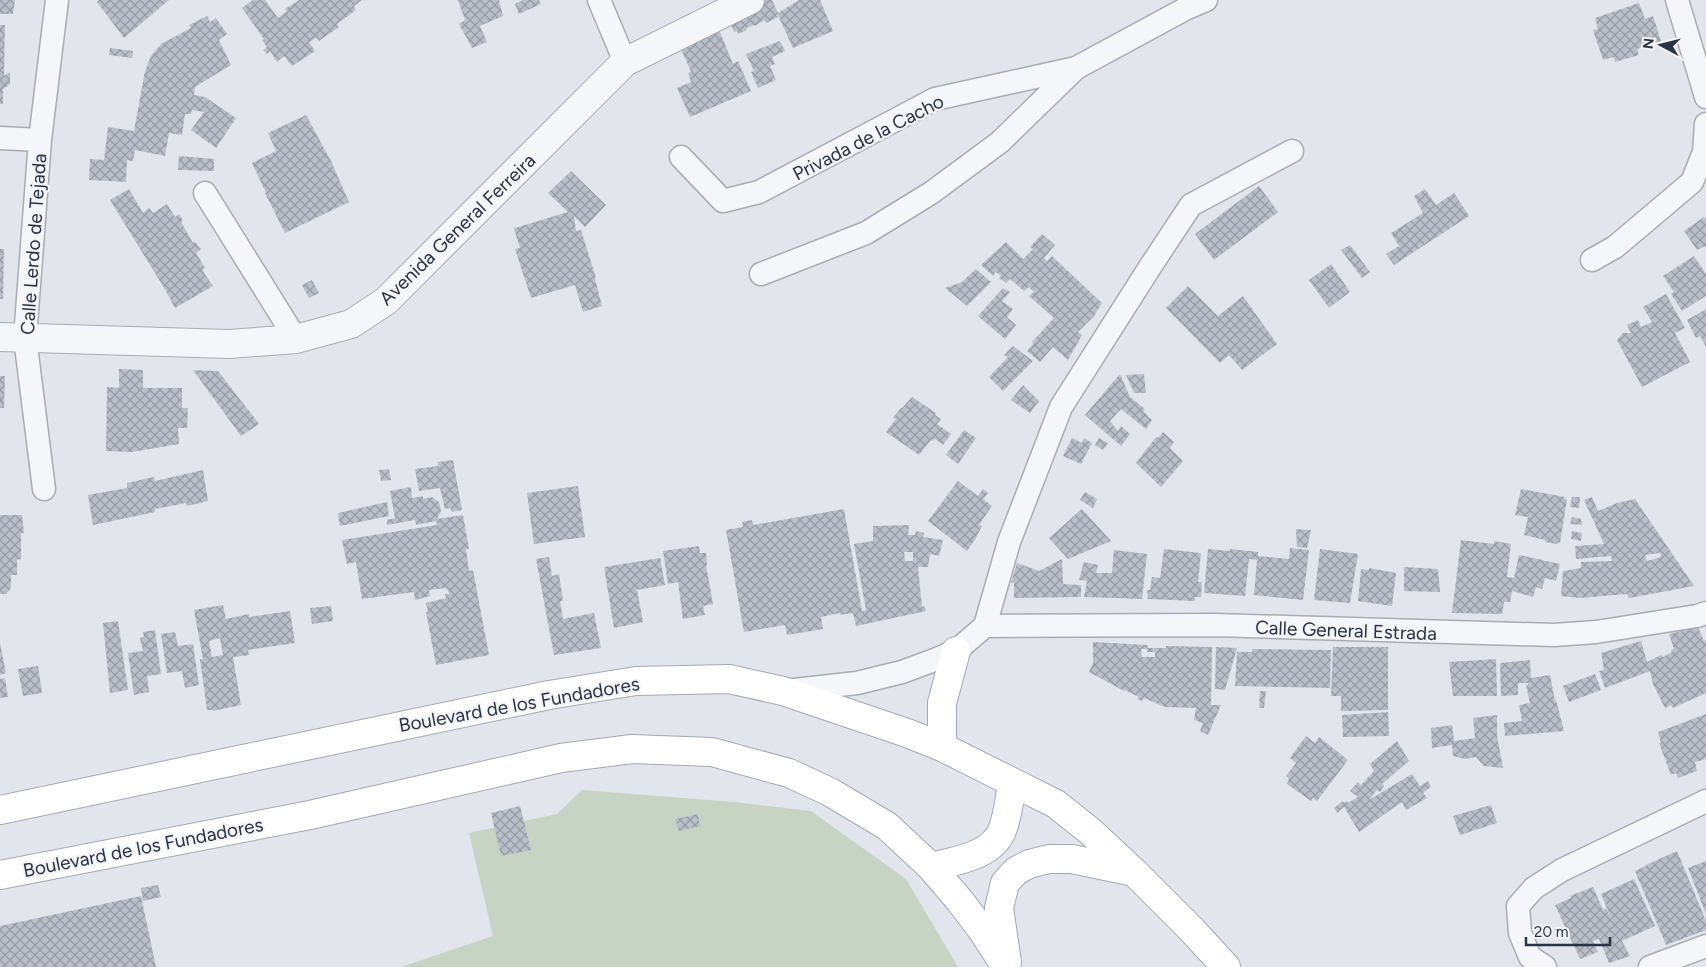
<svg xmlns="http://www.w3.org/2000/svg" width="1706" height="967" font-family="Figtree,sans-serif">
  <defs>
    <pattern id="building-cross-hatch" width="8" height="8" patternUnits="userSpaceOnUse" patternTransform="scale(1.25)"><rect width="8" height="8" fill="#babec8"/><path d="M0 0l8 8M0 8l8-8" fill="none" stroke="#979ba4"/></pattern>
  </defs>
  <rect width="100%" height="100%" fill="#e2e5eb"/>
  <path fill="#c7d4c4" d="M582 790 734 802 811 811 906 879 958 967H401L493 936 469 833 557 814Z"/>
  <path fill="url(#building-cross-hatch)" fill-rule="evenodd" d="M0 0H15L13 14H0Z
    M99 0H169L124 38 97 2Z
    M253 0H265L278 18 287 11 285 9 299 0H362L354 6 356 10 337 24 339 27 319 41 316 38 309 42 315 51 292 66 284 56 277 62 270 51 267 54 263 50 267 47 262 40 264 39 242 8Z
    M458 0H499L503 16 480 26 487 42 472 48 459 24 465 20Z
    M523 0H539L541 4 519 14 515 4Z
    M753 0H772L778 13 799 0H820L833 31 793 48 778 15H776L778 17 766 23 764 20 755 26V25L746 28 747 30 738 34 737 31 734 32 726 12Z
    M1639 3 1645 19 1653 16 1661 41 1637 49 1639 55 1615 62 1614 57 1603 60 1593 30 1598 29 1595 18Z
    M207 16 210 22 216 18 227 34 219 40 231 65 195 87 194 95 205 97 236 118 216 148 191 130 204 112 192 110 191 114H185L182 135 169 133 165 156 135 150 133 161 127 160 126 182 89 180 90 159 104 160 108 127 134 131 145 71 151 56 161 44 191 28 189 25Z
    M0 25H5L4 76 10 72V84L3 89V104H0Z
    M718 27 733 64 738 61 751 91 690 117 677 88 691 82 688 73 691 72 679 44Z
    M780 41 785 51 772 57 775 64 770 66 776 80 758 88 751 72 754 71 746 54Z
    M110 48 133 51 132 58 109 55Z
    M306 115 331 161 349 202 285 233 265 193H266L252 163 276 151 268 133Z
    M179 156 214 159V171L178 170Z
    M571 171 606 205 585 227 574 216 576 231 581 230 596 278 595 279 602 306 583 312 575 285 531 298 515 249 520 248 514 229 515 228 568 212 548 193Z
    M1259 186 1278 212 1214 260 1195 234Z
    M129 189 143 213 149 208 153 213 167 204 175 217 179 214 183 220 181 222 193 243 195 242 201 249 196 253 205 268 203 269 204 273 213 286 175 308 166 291 110 200Z
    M1425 189 1436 205 1454 193 1469 216 1394 265 1386 254 1399 246 1391 233 1423 213 1414 196Z
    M1704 217 1706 219V248L1705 246 1697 250 1684 231Z
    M1042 234 1055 245 1044 258 1047 261 1052 256 1102 303 1094 316 1078 332 1082 335 1068 360 1053 347 1040 362 1027 351 1034 343 1032 342 1054 318 1029 296 1034 292 1029 287 1024 291 1010 279 1006 283 999 278 1001 276 996 272 993 276 981 265 1006 242 1023 259 1033 249 1030 247Z
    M1350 245 1370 272 1362 278 1341 250Z
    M0 249H4L3 299H0Z
    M1694 256 1706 274V296L1682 311 1671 294 1674 292 1663 276Z
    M1331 264 1350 292 1329 308 1309 280Z
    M976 269 991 282 967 306 945 288 962 282Z
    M312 280 319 293 309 298 302 285Z
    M1188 286 1218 316 1243 296 1277 344 1242 370 1229 355 1220 363 1166 308Z
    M1003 288 1010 292 1002 301 1013 309 1007 317 1016 325 1005 339 978 316Z
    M1666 294 1685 328 1675 333 1690 362 1642 387 1617 340 1623 333H1631L1627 325 1638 320 1641 327 1652 322 1643 307Z
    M1706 309V347L1700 336 1696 338 1687 320Z
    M1013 346 1033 361 1003 391 989 377 1008 357 1004 355Z
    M119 369 143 370V388H182V408H188L187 428H178L179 444 132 452 106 451 107 387 119 388Z
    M193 370 218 371 259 424 241 436Z
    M1120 374 1130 397 1145 409 1143 411 1152 420 1146 429 1121 409 1110 421 1118 431 1121 426 1130 434 1121 446 1085 415Z
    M1144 374 1146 393H1134L1126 375Z
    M0 376H5L4 408H0Z
    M1023 385 1039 401 1030 413 1011 400Z
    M912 397 936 413 935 415 941 419 937 424 951 434 943 445 935 439 933 441 931 440 919 455 886 432 896 419 893 418 901 408H902Z
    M964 430 976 438 958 464 946 455Z
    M1163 432 1174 442 1170 448 1183 461 1161 487 1136 463 1156 437 1158 438Z
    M1072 438 1082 443 1084 438 1092 443 1081 464 1063 456Z
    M1099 438 1108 443 1103 450 1095 445Z
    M453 460 462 510 452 512 450 508 445 509 440 488 419 491 415 469 438 466V462Z
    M389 469 391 480 381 481 379 470Z
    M203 470 208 501 187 506 186 503 155 509V512L93 525 88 495 127 488V483L154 477 155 481Z
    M958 481 978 496 983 489 988 493 983 499 992 506 979 525 982 526 974 541 967 551 928 521Z
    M578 486 585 537 534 544 527 493Z
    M411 487 412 498 423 496V499L432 497 439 502 441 511 437 519 463 515 469 549H466L469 571 473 570 489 655 436 665 426 612H428L426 603 446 598 445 594H449L448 589 446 590V588L429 590 430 596 415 600 414 592 362 599 356 562 347 564 342 540 437 525 436 521 416 525 415 520 387 525V520L395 518 390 491Z
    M1521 489 1565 497 1564 499H1567L1560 543 1558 542 1557 544 1545 542V540L1524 535 1528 517 1515 515Z
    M1085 492 1097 499 1093 508 1080 500Z
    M1572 497H1580L1579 508 1570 507Z
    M1592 497 1598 511 1617 503 1635 499 1694 586 1629 598 1627 594 1580 598 1561 596 1563 571 1581 568V562L1612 561 1611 556 1576 559 1575 546 1604 544 1584 500ZM1660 553 1661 557 1647 561 1645 555Z
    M387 502 389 516 340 526 338 513Z
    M844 509 862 611 866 610 854 544 873 541V526L909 525 908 535H915L916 531 924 533 923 537 943 540 939 556 930 554 928 567H918L922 607 924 606 926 611 856 626 853 613 840 615V613L821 617 823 629 787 635 785 625 744 632 726 530 743 527 742 522 752 520 753 525ZM904 552H913V561H905Z
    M1082 509 1111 541 1068 559 1049 538Z
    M0 515H22L24 533H21V559L17 560V575H11V588L6 594H0Z
    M1572 517 1581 519 1582 525 1570 524Z
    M1296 529 1311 530 1307 548 1297 547Z
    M1572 531 1582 533 1581 541 1571 539Z
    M1461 540 1494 544V541L1511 544 1507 577 1514 578 1519 555 1560 564 1556 581 1545 578 1542 589 1536 587 1533 597 1512 591 1510 602H1504L1502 614 1452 613Z
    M699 546 700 553H706L707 565H706L713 604 703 606 705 615 683 619 678 582 668 584 663 551Z
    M1290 548 1309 550 1303 600 1254 595 1257 560 1249 559 1245 596 1204 593 1208 549 1230 551V549L1258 552V556L1289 559Z
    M1164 549 1201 553 1198 582H1202L1201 597H1195V601L1148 599 1147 590H1150L1152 577 1160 578Z
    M1320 549 1358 554 1350 603 1314 600Z
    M1114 550 1147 554 1142 599 1084 597 1087 581 1079 580 1084 562 1098 565 1096 573H1112Z
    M549 557 552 576 559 574 563 601H560L563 619 594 613 601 648 554 655 536 559Z
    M660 558 665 585 637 590 643 622 614 628 604 567Z
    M1062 559 1063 584 1081 585V597L1014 598V582L1011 583 1017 563 1039 571Z
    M1404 567 1438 569 1440 592 1404 591Z
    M1369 568 1396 573 1392 606 1358 601 1361 569 1369 570Z
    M223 605 226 619 249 614V617L290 611 295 643 248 650 249 655 233 657 241 705 213 711V710H207L200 659H203L194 610ZM220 638 223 655 212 657 209 641Z
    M331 606 333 621 312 624 310 608Z
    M118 621 128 690 110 693 103 623Z
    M1698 627 1704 641 1706 640V693L1673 708 1671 705 1665 708 1653 684 1650 671 1605 688 1599 671 1604 670 1601 653 1641 641 1647 662 1661 655 1663 657 1672 652 1671 650 1674 649 1669 634Z
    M155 630 161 674 147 676 149 692 134 695 128 653 143 651 140 638 144 637 143 632Z
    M175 632 178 646 193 644 199 685 185 688 182 671 167 673 161 634Z
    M1093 642 1147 645 1148 648H1166V646L1212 647 1211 705H1221L1208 735 1200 731 1203 723 1194 720 1196 708 1165 707 1144 698 1142 701 1138 699 1139 697 1125 690 1124 691 1089 672 1093 663ZM1141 649H1147V652H1155V657H1142Z
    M0 643 6 673 0 675Z
    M1216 647 1237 648 1225 690 1215 689Z
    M1333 647H1388V710L1341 711V696H1331Z
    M1252 649 1331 650 1330 688 1235 686 1237 652H1252Z
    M1496 659 1497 696H1453L1449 662Z
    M1530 660 1531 678 1550 675 1555 701 1556 700 1564 731 1505 736 1504 723 1522 721 1519 705 1530 703 1526 685H1528V683H1518V695L1501 696 1500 663Z
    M38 666 42 693 23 696 18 669Z
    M1595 674 1601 690 1569 702 1563 686Z
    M5 678 8 697 0 698V679Z
    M1260 691H1266L1264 708H1259Z
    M1388 712 1389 736 1343 737 1342 715Z
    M1706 714V759L1695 762 1697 771 1678 778 1676 773 1671 775 1659 743H1661L1658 732Z
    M1497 715V736L1503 768 1484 766 1476 757 1465 759 1453 756 1452 745 1432 748 1431 728 1452 725 1454 741 1475 738 1473 718Z
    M1306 736 1315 743 1319 737 1348 760 1317 801 1313 798 1311 801 1287 784 1289 778 1286 776 1296 763 1290 758Z
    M1397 741 1409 761 1382 784 1384 786 1380 792 1377 790 1369 800 1412 774 1420 786 1428 781 1431 787 1423 793 1427 798 1406 810 1402 802 1359 832 1344 807 1337 813 1334 808 1343 801 1344 803 1347 801 1348 803 1358 797 1350 791 1358 782 1361 785 1374 771 1370 764Z
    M1491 805 1497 823 1460 835 1453 816Z
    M520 806 531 850 501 856 491 813Z
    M698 814 700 826 679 831 675 819Z
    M1677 851 1706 921V930L1666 945 1635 871 1646 866V865Z
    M1706 861V914L1688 868Z
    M1634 879 1655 926 1622 941 1630 956 1609 963 1599 939 1593 941 1598 952 1580 959 1555 905 1571 898 1570 896 1593 887 1603 910 1606 908 1613 923 1601 894Z
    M158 885 161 897 143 901 141 888Z
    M141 896 156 967H0V926Z"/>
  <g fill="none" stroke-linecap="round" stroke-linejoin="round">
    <defs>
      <path id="minor" d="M599 0 625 62
        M1677 0 1706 97
        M0 138 40 140
        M681 157 723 201 759 192 935 99 1076 68 1185 9 1206 0
        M205 193 296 339
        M1592 260 1615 247 1692 182 1704 152 1706 124
        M761 274 866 233 931 193 1000 142 1076 68
        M44 489 25 338 40 140 57 0
        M985 626 1215 625 1554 635 1596 632 1697 616 1706 613
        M785 691 857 683 902 672 937 659 956 651 985 626 1009 542 1061 407 1150 267 1191 205 1292 151
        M1545 967 1530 957 1520 933 1518 906 1534 888 1562 870 1706 801
        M1650 967 1706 946"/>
      <path id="tertiary" d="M0 337 229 344 296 339 351 324 386 301 625 62 750 0"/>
      <path id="primary" d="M942 747V703L956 651
        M0 810 549 695 636 681 729 679 783 691 907 733 942 747 1056 804 1091 832 1134 872 1192 930 1226 967
        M931 867C955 861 994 856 1003 828 1008 814 1010 798 1012 783
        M0 875 310 815 561 758 632 749 712 752 789 773 830 792 887 826 931 867 960 901 982 930 1006 967
        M1007 962 999 908 1005 883 1016 871 1029 864 1049 859H1072L1134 872"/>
    </defs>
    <use href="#minor" stroke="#a7acb5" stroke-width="25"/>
    <use href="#tertiary" stroke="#a7acb5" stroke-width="30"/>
    <use href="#primary" stroke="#a2a9b6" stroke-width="30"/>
    <use href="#minor" stroke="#f5f6f9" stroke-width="22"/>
    <use href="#tertiary" stroke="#f5f6f9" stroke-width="28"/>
    <use href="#primary" stroke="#fff" stroke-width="28"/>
  </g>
  <g text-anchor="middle" stroke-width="4.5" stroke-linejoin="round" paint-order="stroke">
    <g font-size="19" fill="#2a3343" stroke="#f2f4f8">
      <text transform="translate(868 137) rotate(-27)" y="7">Privada de la Cacho</text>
      <text transform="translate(457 229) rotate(-44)" y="7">Avenida General Ferreira</text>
      <text transform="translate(33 244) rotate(-86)" y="7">Calle Lerdo de Tejada</text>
      <text transform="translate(1346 630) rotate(2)" y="7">Calle General Estrada</text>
      <text transform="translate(519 704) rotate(-10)" y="7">Boulevard de los Fundadores</text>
      <text transform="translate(143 847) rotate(-11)" y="7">Boulevard de los Fundadores</text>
    </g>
  </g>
  <g transform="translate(1661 45) rotate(277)" stroke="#f2f4f8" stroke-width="4" paint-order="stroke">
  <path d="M0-4L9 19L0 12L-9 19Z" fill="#2a3343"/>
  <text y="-8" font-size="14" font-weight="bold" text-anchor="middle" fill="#2a3343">N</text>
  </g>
  <path d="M1526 937v8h84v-8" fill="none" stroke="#2a3343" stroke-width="2.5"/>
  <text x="1534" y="937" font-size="15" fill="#2a3343" stroke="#f2f4f8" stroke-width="4" paint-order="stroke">20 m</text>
</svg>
